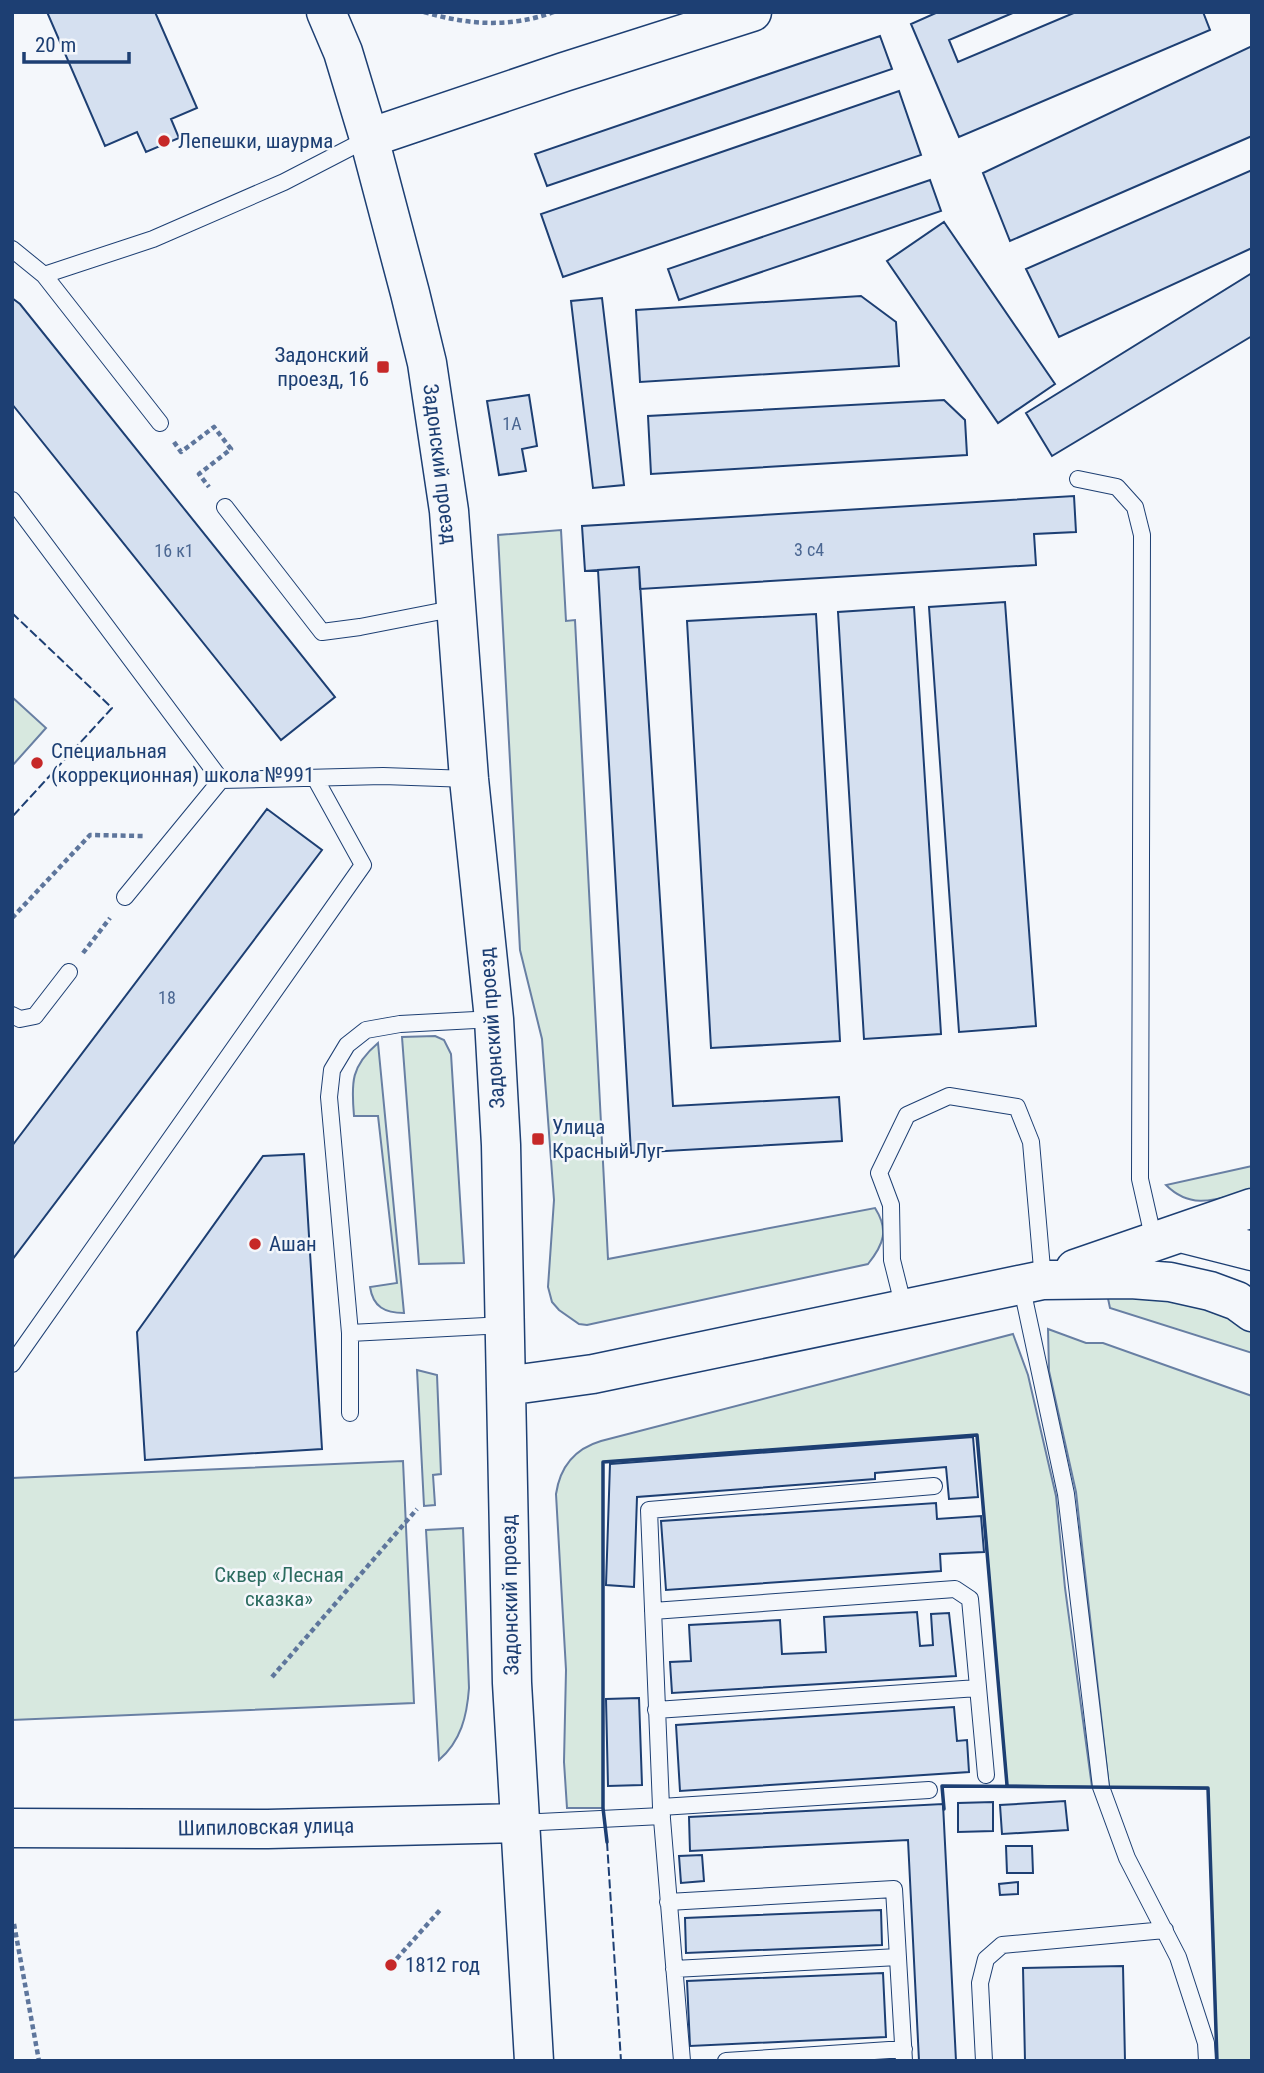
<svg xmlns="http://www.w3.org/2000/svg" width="1264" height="2073" font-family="'Roboto Condensed',sans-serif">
  <rect width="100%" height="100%" fill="#f4f7fb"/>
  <path fill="#d7e8df" stroke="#687fa3" stroke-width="2" d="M561 530 566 621 575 620 608 1259 875 1208C889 1230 884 1244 868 1264L587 1325 579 1324 559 1310 552 1302 548 1287 554 1200 542 1039 520 950 498 535Z
    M12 697 46 728 12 766Z
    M435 1036 444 1040 451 1054 464 1263 419 1264 402 1037Z
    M378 1043 404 1313C385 1313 373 1307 370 1287L397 1283 378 1116H354C351 1082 351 1066 378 1043Z
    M1252 1166V1190C1219 1198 1193 1212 1166 1185Z
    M1160 1286 1252 1328V1353L1110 1308 1106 1289Z
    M1048 1329 1086 1343H1103L1252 1396V2061H1217L1208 1789 1109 1787 1076 1492 1049 1371Z
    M1013 1334 1028 1375 1056 1496 1065 1588 1092 1787 1007 1785 977 1435 603 1462V1808H567L564 1762 566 1670 556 1494C560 1467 574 1449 601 1441Z
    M417 1370 437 1375 441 1474 433 1475 435 1505 424 1506Z
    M403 1461 414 1703 12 1720V1478Z
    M463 1528 469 1688C467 1716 461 1741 439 1760L426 1530Z"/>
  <path fill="#d5e0f0" stroke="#1d3f73" stroke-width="2" d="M47 12H155L197 108 171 119 179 138 146 152 137 132 105 146Z
    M938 12H1015L949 40 958 62 1076 12H1203L1210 30 959 137 911 24Z
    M880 36 892 69 547 186 535 154Z
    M1252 46V136L1010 241 983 173Z
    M899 91 921 155 563 277 541 214Z
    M1252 170V248L1059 337 1026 269Z
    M930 180 941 211 679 300 668 269Z
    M944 222 1055 384 998 423 887 261Z
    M1252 273V336L1052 456 1026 413Z
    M861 296 896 322 899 366 640 382 636 310Z
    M12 298 20 304 335 697 281 740 12 404Z
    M602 298 624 485 593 488 571 301Z
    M529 395 537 446 522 449 526 471 499 475 487 401Z
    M944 400 965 420 967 455 651 474 648 416Z
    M1074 496 1076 532 1034 534 1036 565 640 589 639 567 585 571 582 526Z
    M639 567 673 1106 839 1097 842 1141 631 1153 598 570Z
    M1005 602 1036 1026 959 1032 929 607Z
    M914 607 941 1034 864 1039 838 612Z
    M816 614 840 1041 711 1048 687 621Z
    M267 809 322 850 12 1260V1146Z
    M304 1154 322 1449 145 1460 137 1332 263 1156Z
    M973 1437 978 1497 949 1499 946 1467 875 1473V1479L637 1497 634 1587 606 1585 610 1464Z
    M936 1503 937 1519 981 1516 984 1552 940 1554 941 1571 666 1590 661 1521Z
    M917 1612 920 1646 933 1645 931 1614 949 1613 956 1676 672 1693 670 1662 691 1661 689 1625 780 1620 782 1654 826 1652 824 1617Z
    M639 1698 642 1785 608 1786 606 1699Z
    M954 1707 957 1741 967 1740 969 1772 680 1791 676 1725Z
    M1065 1801 1068 1830 1002 1834 1000 1805Z
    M993 1802V1831L958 1832V1803Z
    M943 1804 956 2061H919L908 1840 690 1851 689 1817Z
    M1006 1846H1032L1033 1873H1007Z
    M702 1855 704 1881 681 1883 679 1856Z
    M1018 1882V1894L1000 1895 999 1884Z
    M881 1910 882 1945 686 1953 685 1918Z
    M1123 1966 1125 2061H1025L1023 1968Z
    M883 1973 886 2037 690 2046 687 1981Z"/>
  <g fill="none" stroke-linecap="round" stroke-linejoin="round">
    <defs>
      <path id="service" d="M12 249 44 275
        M160 423 44 275 153 239 284 182 369 138
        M1078 479 1117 487 1135 507 1142 535 1140 1179 1154 1241
        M12 500 221 780 383 776 469 779
        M225 507 322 632 360 627 457 608
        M125 897 221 780
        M12 1015 20 1019 35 1016 69 972
        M1021 1284 1066 1494 1101 1787 1127 1858 1178 1957 1206 2043 1207 2061
        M904 1308 892 1260 891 1205 879 1173 907 1115 949 1096 1017 1107 1031 1142 1043 1280
        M350 1333 505 1325
        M12 1364 363 865 315 778
        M350 1413V1333L329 1097 332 1070 347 1045 366 1030 400 1024 494 1019
        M653 1611 955 1589 970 1599 986 1775
        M656 1710 978 1688
        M661 1807 929 1790
        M519 1823 662 1816
        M668 1902 894 1889 904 2061
        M674 1969 898 1957
        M682 2061 661 1807 649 1510 934 1486
        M726 2061 904 2049
        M984 2061 980 1983 986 1959 1002 1945 1165 1930"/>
      <path id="tertiary" d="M326 12 343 52 369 138 410 293 427 363 449 511 469 779 494 1019 501 1145 512 1683 534 2061
        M369 138 564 72 752 12
        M1181 1233 1252 1251
        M1075 1269 1252 1208
        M506 1386 593 1374 1043 1280 1131 1279 1170 1282 1210 1291 1237 1301 1252 1312
        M12 1828 268 1829 519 1823"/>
    </defs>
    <use href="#service" stroke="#1d3f73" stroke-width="18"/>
    <use href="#tertiary" stroke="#1d3f73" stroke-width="41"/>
    <path stroke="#5e769c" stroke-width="4.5" stroke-dasharray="5 3.5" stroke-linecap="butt" d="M424 12C469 25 509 28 554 12
      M174 442 181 452 214 427 231 449 199 474 209 487
      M12 918 90 835 144 836
      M83 953 110 918
      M272 1677 417 1509
      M14 1924 39 2061
      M391 1965 441 1909"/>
    <use href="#service" stroke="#f4f7fb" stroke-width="16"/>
    <use href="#tertiary" stroke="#f4f7fb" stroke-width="38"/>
    <path stroke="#1d3f73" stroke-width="2" stroke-dasharray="9 3.5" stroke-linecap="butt" d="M12 613 112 708 12 817
      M607 1842 621 2061"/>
    <path stroke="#1d3f73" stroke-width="3.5" d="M944 1809 942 1786 1208 1788 1217 2061
      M607 1842 603 1808V1462L977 1435 1007 1785"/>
  </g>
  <g fill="#c62828" stroke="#f4f7fb" stroke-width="2.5">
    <circle cx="164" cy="141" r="7"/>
    <rect x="376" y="360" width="14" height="14" rx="3.5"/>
    <circle cx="37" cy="763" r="7"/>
    <rect x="531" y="1132" width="14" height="14" rx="3.5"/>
    <circle cx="255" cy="1244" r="7"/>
    <circle cx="391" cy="1965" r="7"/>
  </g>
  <g text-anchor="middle" stroke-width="5" stroke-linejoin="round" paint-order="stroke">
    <g font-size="18" fill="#4b6792">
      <text x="512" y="430">1А</text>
      <text x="809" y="556">3 с4</text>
      <text x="174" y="557">16 к1</text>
      <text x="167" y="1004">18</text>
    </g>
    <g font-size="21" fill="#1d3f73" stroke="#f4f7fb" text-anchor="start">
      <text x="178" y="148">Лепешки, шаурма</text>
      <text x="369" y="362" text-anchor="end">Задонский<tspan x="369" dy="24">проезд, 16</tspan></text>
      <text x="51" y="758">Специальная<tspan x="51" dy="24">(коррекционная) школа №991</tspan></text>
      <text x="552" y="1134">Улица<tspan x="552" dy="24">Красный Луг</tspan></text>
      <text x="269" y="1251">Ашан</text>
      <text x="405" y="1972">1812 год</text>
    </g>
    <g font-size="21" fill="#1d3f73" stroke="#f4f7fb">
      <text transform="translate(440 464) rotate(83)" y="7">Задонский проезд</text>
      <text transform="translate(492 1028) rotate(-94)" y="7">Задонский проезд</text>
      <text transform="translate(510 1595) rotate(-91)" y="7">Задонский проезд</text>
      <text transform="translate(266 1827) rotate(-1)" y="7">Шипиловская улица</text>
    </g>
    <g font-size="21" fill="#2c6c60" stroke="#f4f7fb">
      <text x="279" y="1582">Сквер «Лесная<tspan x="279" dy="24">сказка»</tspan></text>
    </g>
  </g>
  <rect width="1264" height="2073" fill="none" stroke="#1d3f73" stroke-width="28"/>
  <path d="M24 52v10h105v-10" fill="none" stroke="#1d3f73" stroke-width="3.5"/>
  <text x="35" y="52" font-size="21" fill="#1d3f73" stroke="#f4f7fb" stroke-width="5" paint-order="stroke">20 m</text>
</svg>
